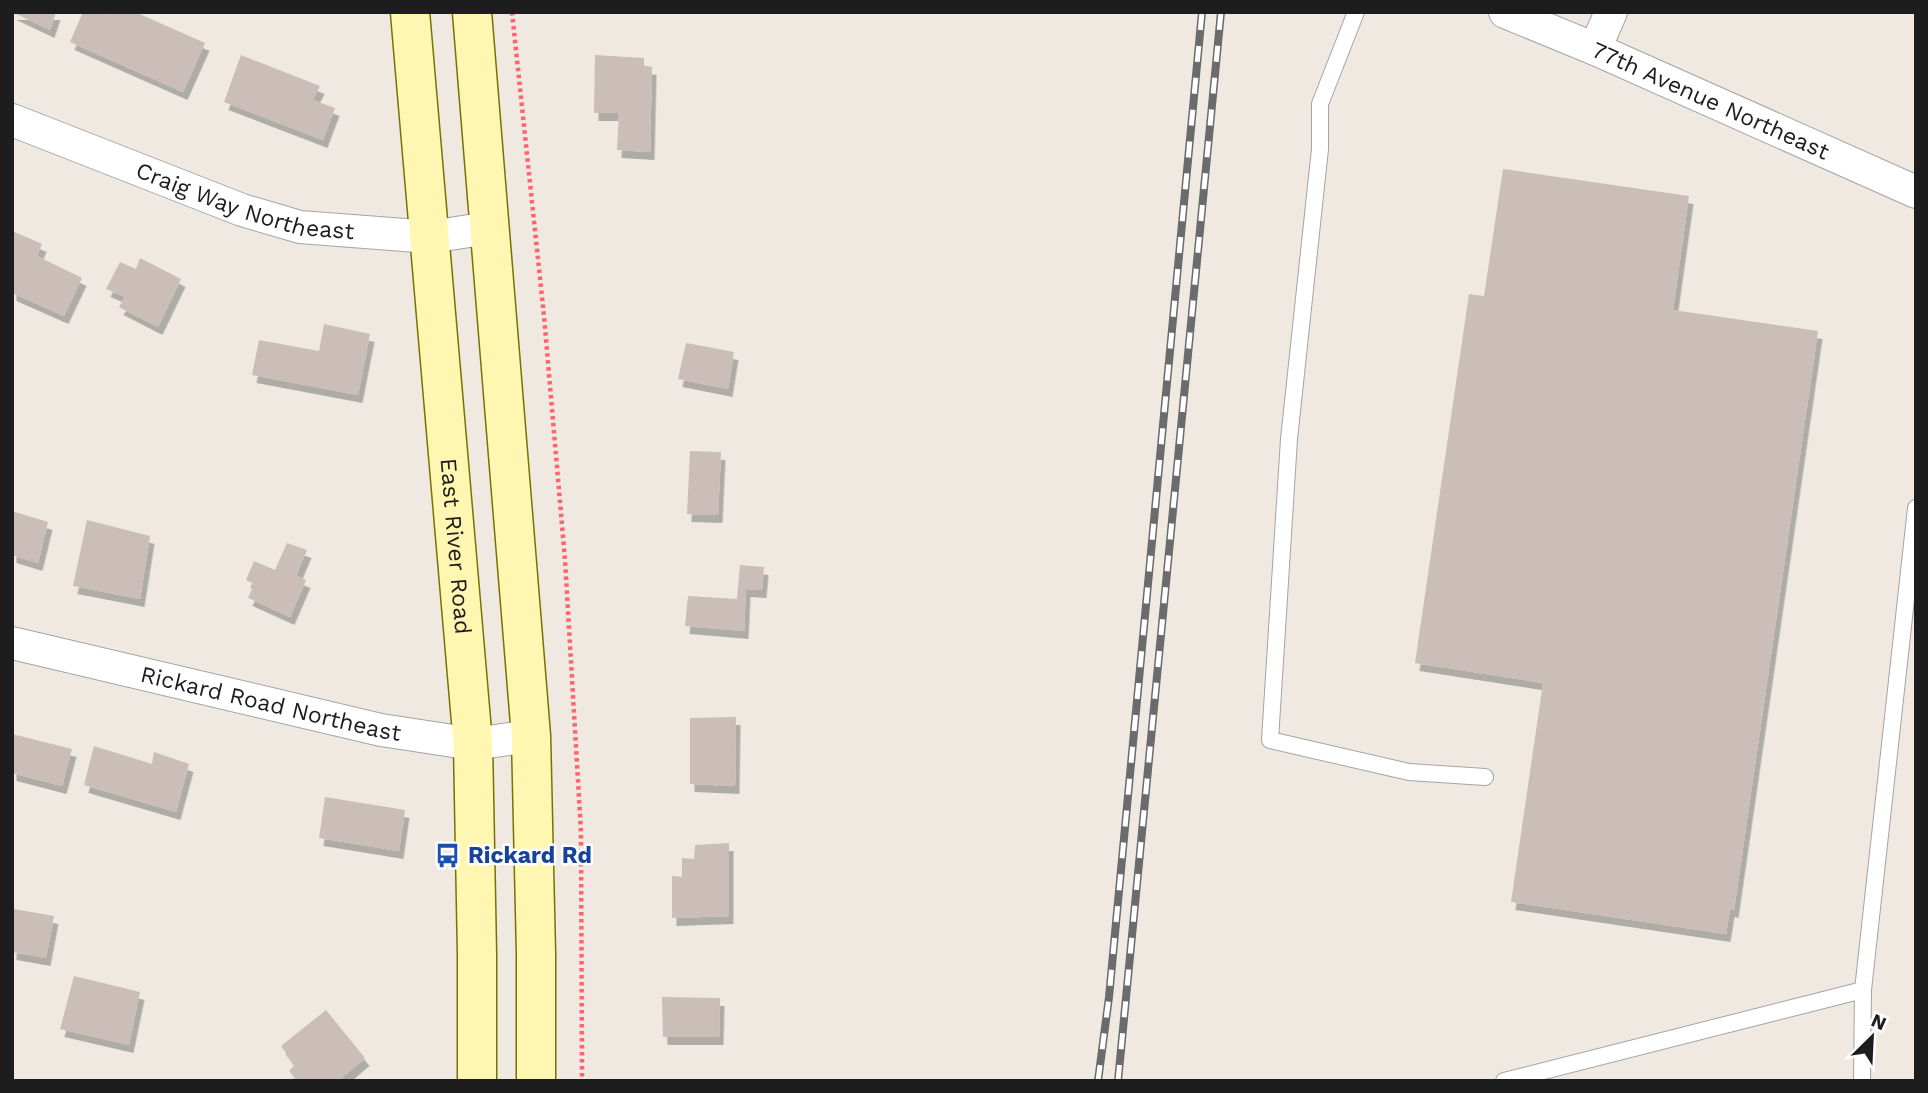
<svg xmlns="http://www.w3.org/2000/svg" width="1928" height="1093" font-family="'Work Sans',sans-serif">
  <defs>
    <filter id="shadow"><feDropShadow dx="4.5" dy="8" stdDeviation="0" flood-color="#0004"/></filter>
  </defs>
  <rect width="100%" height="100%" fill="#efe9e2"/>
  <path fill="#cbbdb8" filter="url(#shadow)" d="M12 12H56L50 30Z
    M83 12H102L107 15 108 12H135L205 43 183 92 70 42Z
    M241 55 320 86 313 100 335 108 323 140 224 102Z
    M595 55 644 58V66L652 67 650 152 617 150 619 113H594Z
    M1503 169 1689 196 1673 310 1818 331 1734 910 1730 909 1726 934 1511 902 1543 683 1415 663 1469 294 1484 296Z
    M12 231 42 244 37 256 82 278 64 316 12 293Z
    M140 258 181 279 158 327 119 307 125 297 106 289 120 262 136 269Z
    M324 324 370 334 358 395 252 375 259 340 319 351Z
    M686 343 734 352 728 389 678 379Z
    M690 451 721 452 718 515 687 514Z
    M12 511 48 522 38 563 12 555Z
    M87 520 150 536 140 599 73 586Z
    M287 543 307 550 296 576 306 580 290 617 248 598 254 584 246 580 254 561 275 570Z
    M740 565 764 567 762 590 746 589 744 631 685 626 688 596 737 599Z
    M736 717 735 786 690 784V718Z
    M12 734 72 749 62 786 12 773Z
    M94 746 152 764 154 752 189 764 176 812 84 785Z
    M325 797 405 810 399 851 319 838Z
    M729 843V916L672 918V876L682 877V858L694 859 695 845Z
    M14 909 54 916 46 958 12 952Z
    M74 976 140 992 129 1045 60 1029Z
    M662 997 720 998 719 1037H663Z
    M326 1010 365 1058 338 1081H297L289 1071 295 1065 281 1046Z"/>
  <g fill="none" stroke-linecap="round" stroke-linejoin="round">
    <defs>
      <path id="lane" d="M1356 12 1320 104V149L1289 439 1270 740 1409 772 1485 777
        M1504 1081 1863 990
        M1862 1081 1863 990 1916 508"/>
      <g id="street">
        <path id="s1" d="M1505 12 1595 49 1916 192"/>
        <path d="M1595 49 1611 12"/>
        <path id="s2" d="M12 120 242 210 300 227 430 237 489 228"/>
        <path id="s3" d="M12 643 381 730 473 744 531 736"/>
      </g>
      <g id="secondary">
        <path id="s4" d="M410 12 473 744 477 954V1081"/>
        <path d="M472 12 531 736 536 954V1081"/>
      </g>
    </defs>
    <use href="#lane" stroke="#a4a4a4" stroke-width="18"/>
    <use href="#street" stroke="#a4a4a4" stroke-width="34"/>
    <use href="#secondary" stroke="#787200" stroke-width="41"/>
    <path stroke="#ff636c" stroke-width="4.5" stroke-dasharray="3.5 3.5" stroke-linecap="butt" d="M512 12 544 316 565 560 581 832 582 1081"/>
    <use href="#lane" stroke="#fff" stroke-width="16"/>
    <use href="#street" stroke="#fff" stroke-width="32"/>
    <use href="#secondary" stroke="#fef6b1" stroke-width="38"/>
    <defs>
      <path id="rail" d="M1098 1081 1109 997 1202 12
        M1118 1081 1221 12"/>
    </defs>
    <use href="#rail" stroke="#6b6b6b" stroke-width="8"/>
    <use href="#rail" stroke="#fff" stroke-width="5" stroke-dasharray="16" stroke-linecap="butt"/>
  </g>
  <defs>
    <symbol id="bus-bare" viewBox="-9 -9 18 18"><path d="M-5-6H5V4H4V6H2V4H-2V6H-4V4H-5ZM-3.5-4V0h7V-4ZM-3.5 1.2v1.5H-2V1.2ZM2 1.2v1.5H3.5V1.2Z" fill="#1a4fb4" stroke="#fff" stroke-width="2.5" paint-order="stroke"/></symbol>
  </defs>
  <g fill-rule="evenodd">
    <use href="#bus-bare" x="430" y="838" width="35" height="35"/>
  </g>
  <g text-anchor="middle" stroke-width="5" stroke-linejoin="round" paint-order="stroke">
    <g font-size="23" fill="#1d1d1d" stroke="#fff">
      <text dy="8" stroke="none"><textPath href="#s1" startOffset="224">77th Avenue Northeast</textPath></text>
      <text dy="8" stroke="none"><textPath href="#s2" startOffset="248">Craig Way Northeast</textPath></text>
      <text dy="8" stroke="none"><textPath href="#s4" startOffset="536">East River Road</textPath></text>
      <text dy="8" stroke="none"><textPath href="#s3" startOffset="266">Rickard Road Northeast</textPath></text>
    </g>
    <g font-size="23" font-weight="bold" fill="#164399" stroke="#fff" text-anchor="start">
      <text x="468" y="863">Rickard Rd</text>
    </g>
  </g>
  <rect width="1928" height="1093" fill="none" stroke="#1d1d1d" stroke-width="28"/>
  <g transform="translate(1872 1037) rotate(24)" stroke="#ffffff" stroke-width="5" paint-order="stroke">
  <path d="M0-5L12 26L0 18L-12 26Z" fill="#1d1d1d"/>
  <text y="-10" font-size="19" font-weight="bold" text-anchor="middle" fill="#1d1d1d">N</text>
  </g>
</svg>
